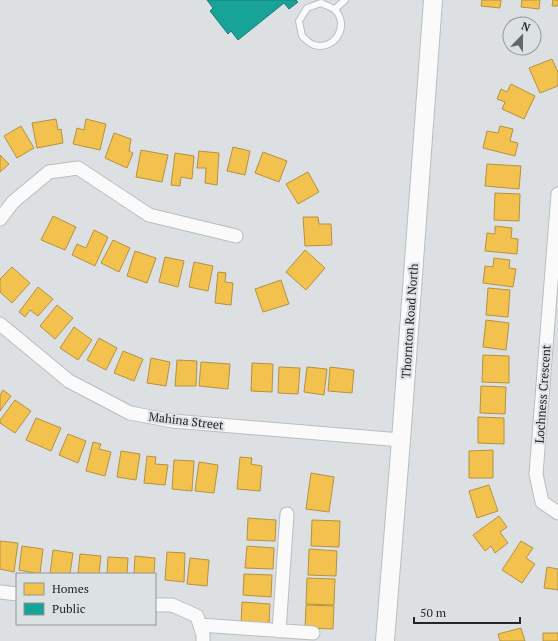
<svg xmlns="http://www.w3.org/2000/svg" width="558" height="641" font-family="'PT Serif',serif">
  <rect width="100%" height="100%" fill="#dde0e2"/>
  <path fill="#f2c14e" stroke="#b49242" d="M482 0H501L500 8 481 6Z
    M522 0H540L539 9 521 7Z
    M553 0H558V6H552Z
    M552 59 558 72V86L540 93 529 68Z
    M511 84 535 96 524 119 502 109 505 102 497 99 501 89 507 92Z
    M56 119 58 130 61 129 63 143 37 148 32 123Z
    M86 119 106 124 100 150 73 144 77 128 84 130Z
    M21 126 34 148 17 158 4 136Z
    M500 126 513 129 510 141 518 143 515 156 483 148 487 131 498 133Z
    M114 133 131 139 129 151 133 153 127 168 105 158Z
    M233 147 250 151 245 175 227 171Z
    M141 150 168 155 162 182 136 177Z
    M199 151 219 153 217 185 205 183 206 168H197Z
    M263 152 287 161 279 182 255 173Z
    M175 153 194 156 192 179 181 177 180 186 171 185Z
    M0 155 9 164 0 172Z
    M487 164 521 166 519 189 485 186Z
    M308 172 319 192 298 204 286 184Z
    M495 193 520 194 519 221 494 220Z
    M53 216 76 227 65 250 41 240Z
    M303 217H318L319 224H331L332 245 305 246Z
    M495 226 512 228 511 238 518 239 517 254 485 251 487 233 495 234Z
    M94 230 108 237 95 266 72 255 77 244 86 248Z
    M113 240 130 248 119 272 101 263Z
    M305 250 325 268 306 290 286 272Z
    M135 251 156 258 147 283 127 276Z
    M165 257 184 261 178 287 159 282Z
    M494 258 510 260 509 268 516 269 513 287 483 283 485 266 493 267Z
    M194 262 213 266 208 291 189 287Z
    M12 267 30 283 12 303 0 292V279Z
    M218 272 226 273 225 282 233 283 231 305 215 303Z
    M281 280 289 304 263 312 255 289Z
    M38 287 53 299 38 316 30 310 25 317 19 312Z
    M488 288 510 290 508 317 486 315Z
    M57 305 73 318 55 339 40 326Z
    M486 320 509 323 506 350 483 347Z
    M74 327 92 340 78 360 60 348Z
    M99 338 117 348 106 370 87 360Z
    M123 351 143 359 134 381 114 373Z
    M483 355 509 356V383L482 382Z
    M151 358 170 362 166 386 147 383Z
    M177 360 197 361 196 386H175Z
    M201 362 230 364 228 389 199 386Z
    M252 363 273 364 272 392 251 391Z
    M279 367 300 368 298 394 278 393Z
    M307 367 327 369 324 395 304 392Z
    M330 367 354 370 352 393 328 391Z
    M481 386 506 387 505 414 480 413Z
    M3 390 11 396 0 411V395Z
    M15 400 31 411 15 433 0 423V420Z
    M478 417 504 418V444L478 443Z
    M36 418 61 428 51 451 26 440Z
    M68 434 86 441 78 463 59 455Z
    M93 442 101 444 99 449 111 452 105 476 86 471Z
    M493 450V478H469V451Z
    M121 451 140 454 136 480 117 477Z
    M147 456 156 457 155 464 168 465 165 485 144 483Z
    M240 457 252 458 251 464 262 466 260 491 237 489Z
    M174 460 194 461 192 491 172 489Z
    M199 462 218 465 214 493 195 491Z
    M311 473 334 477 329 512 306 509Z
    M489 485 498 511 477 518 469 491Z
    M499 516 507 527 500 532 508 543 495 553 491 546 485 551 473 535Z
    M248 518 276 520 275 541 247 540Z
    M312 520 340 521 339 547 311 546Z
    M0 541 18 543 14 572 0 569Z
    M521 541 533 548 526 558 535 564 522 583 502 570Z
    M22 546 43 549 40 574 19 570Z
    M247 546 274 548 273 569 245 568Z
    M309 549 337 551 336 576 308 575Z
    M53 550 73 553 70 574H50Z
    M167 552 185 553 184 582 165 580Z
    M80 554 101 556 99 574H78Z
    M135 556 155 558 154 574H134Z
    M108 557 128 558 127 574H107Z
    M190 558 209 560 207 586 187 584Z
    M547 567 558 569V590L544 588Z
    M244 574 272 575 271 597 243 595Z
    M307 578 335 579 334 605 306 604Z
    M242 602 270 604 269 625 241 624Z
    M306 605 334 606 333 629 305 628Z
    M521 628 525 641H500L498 634Z
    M543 633H558V641H543Z"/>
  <path fill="#17a398" stroke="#1b7d76" d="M207 0H296L298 2 289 9 284 3 238 40 231 31 228 34 210 11 213 8Z"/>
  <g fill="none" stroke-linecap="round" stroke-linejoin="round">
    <defs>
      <path id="lane" d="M321 3C325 5 332 7 335 10 350 25 335 51 314 45 310 44 305 39 302 36L299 21 307 8Z
        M335 9 345 0"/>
      <path id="street" d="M558 194 536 474 542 502 558 513
        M0 219 13 202 49 172 78 168 149 215 236 236
        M0 324 69 381 130 413 173 421 401 440
        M0 592 17 594
        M155 605H172L197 616 203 635V641
        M200 625 313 633
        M279 631 287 514"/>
      <path id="secondary" d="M385 641 401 440 433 0"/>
    </defs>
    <use href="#lane" stroke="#babdbe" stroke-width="8"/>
    <use href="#street" stroke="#babdbe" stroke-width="15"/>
    <use href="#secondary" stroke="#babdbe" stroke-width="20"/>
    <use href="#lane" stroke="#fafafb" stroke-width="6"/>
    <use href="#street" stroke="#fafafb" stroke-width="13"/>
    <use href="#secondary" stroke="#fafafb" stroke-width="18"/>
  </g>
  <g text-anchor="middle" stroke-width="4" stroke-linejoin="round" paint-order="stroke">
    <g font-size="12" fill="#232526" stroke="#dce1e3">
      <text transform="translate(410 321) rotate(-86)" y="4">Thornton Road North</text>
      <text transform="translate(543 394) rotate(-86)" y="4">Lochness Crescent</text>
      <text transform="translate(186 421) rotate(7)" y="4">Mahina Street</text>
    </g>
  </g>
  <rect x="16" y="573" width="140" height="52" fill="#dce1e3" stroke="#929697"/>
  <rect x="24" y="583" width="20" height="12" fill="#f2c14e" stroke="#929697"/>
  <text x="52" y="593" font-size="12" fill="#232526">Homes</text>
  <rect x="24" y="603" width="20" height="12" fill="#17a398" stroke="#929697"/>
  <text x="52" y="613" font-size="12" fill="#232526">Public</text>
  <g transform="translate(522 36) rotate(22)"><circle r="19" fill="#dce1e3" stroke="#929697"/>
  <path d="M0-3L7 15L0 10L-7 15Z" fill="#646668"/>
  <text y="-6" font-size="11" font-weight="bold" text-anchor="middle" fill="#232526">N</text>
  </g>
  <path d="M414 617v6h106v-6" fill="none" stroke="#232526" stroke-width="2"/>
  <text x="420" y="617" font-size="12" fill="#232526" stroke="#dce1e3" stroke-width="3" paint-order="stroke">50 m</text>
</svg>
